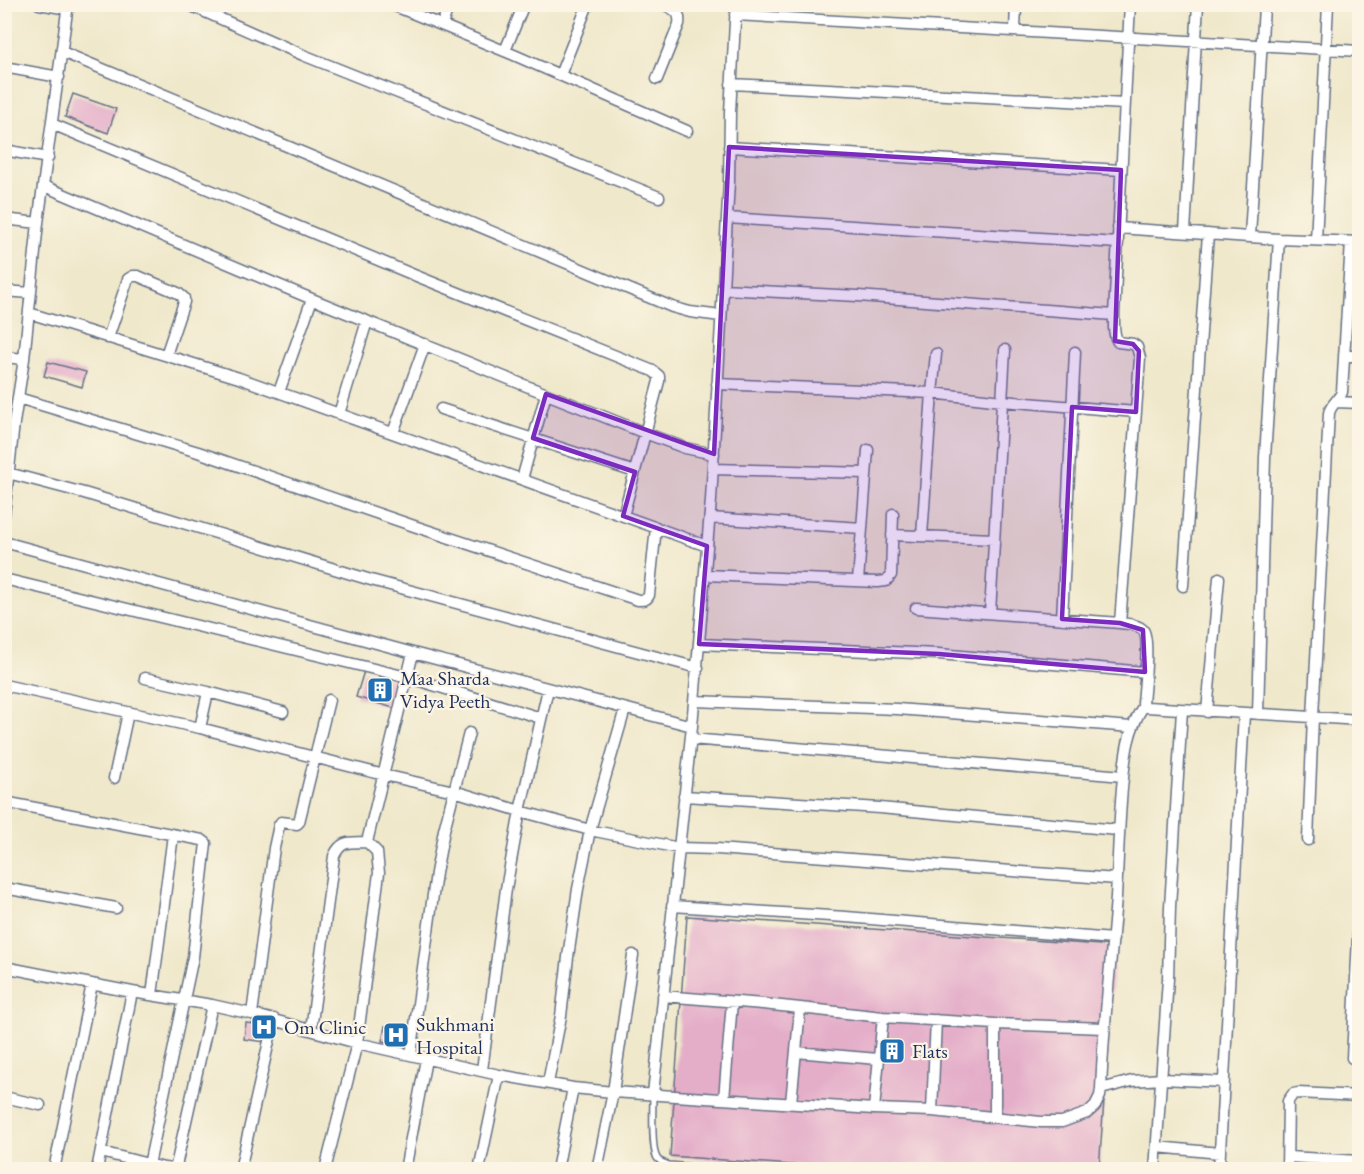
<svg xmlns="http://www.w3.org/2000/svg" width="1364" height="1174" font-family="'EB Garamond',serif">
  <rect width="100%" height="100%" fill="#fcf5e5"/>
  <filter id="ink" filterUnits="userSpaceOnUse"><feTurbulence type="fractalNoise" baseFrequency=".0167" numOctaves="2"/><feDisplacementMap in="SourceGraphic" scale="12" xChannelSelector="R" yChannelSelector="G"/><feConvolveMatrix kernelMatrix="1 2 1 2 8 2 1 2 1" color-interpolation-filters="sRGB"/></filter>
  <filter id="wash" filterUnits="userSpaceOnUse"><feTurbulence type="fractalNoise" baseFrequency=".008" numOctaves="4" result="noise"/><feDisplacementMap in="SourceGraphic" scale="24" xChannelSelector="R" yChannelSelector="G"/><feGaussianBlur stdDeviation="1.35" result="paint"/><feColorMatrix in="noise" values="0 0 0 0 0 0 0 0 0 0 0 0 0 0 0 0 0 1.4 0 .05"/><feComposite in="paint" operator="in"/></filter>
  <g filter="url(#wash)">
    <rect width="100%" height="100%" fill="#efe8cb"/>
    <g id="blocks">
      <path fill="#e4aec9" d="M73 94 116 109 108 133 65 117Z
        M48 362 86 372 82 387 44 376Z
        M364 671 404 683 397 709 356 697Z
        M687 916 1115 946 1099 1170H860L670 1156Z
        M246 1023 268 1026 265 1042 244 1039Z
        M385 1026 412 1032 409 1047 382 1041Z"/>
    </g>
  </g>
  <g filter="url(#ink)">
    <use href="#blocks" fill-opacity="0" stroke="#657084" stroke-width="1.5"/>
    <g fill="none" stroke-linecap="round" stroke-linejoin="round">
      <defs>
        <path id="lane" d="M653 1094C653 1107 651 1149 657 1158 659 1162 665 1163 669 1165L726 1170"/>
        <path id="street" d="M39 4 68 9
          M187 4 303 55 659 197
          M390 4 514 55 687 131
          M735 15 1360 51
          M442 25 449 4
          M1015 31 1016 4
          M505 51 524 4
          M62 52 672 307 690 312 721 316
          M4 67 59 77
          M560 75 588 4
          M657 79 679 24C681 11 673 9 663 4
          M731 84 1125 104
          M52 124 414 275 653 371 659 376V381L623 516
          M729 147 1121 170
          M4 150 48 158
          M44 186 312 299 514 381 645 433 685 448 714 454
          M727 218 1118 243
          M4 219 38 223
          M1118 228 1279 239 1360 242
          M1185 232 1198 4
          M1250 236 1264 7
          M1316 240 1328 5
          M723 289 858 296 1114 315
          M4 291 31 293
          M29 313 239 378 707 546
          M108 338 128 279 133 276H138L178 293 184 298V302L166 355
          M1344 356H1360
          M4 357 24 359
          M717 384 932 393 1002 401 1136 412
          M279 392 312 299
          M18 398 198 452 417 527 638 600C644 600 647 600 649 595L656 527
          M1337 402 1360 403
          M441 409 635 472
          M339 414 367 321
          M393 433 425 344
          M713 469 866 473
          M8 473 84 493 371 580 698 668
          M522 479 546 394
          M4 515 14 423 24 359 38 223 68 4
          M710 518 862 528
          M892 535 994 539
          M922 536 932 393 936 354
          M4 542 413 653 692 726
          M705 575 878 582 886 581 891 575 893 514
          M4 579 407 677 541 718
          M858 581 868 450
          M1183 586 1208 234
          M916 608 1120 623C1126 624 1138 624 1143 630 1150 637 1144 690 1143 703L1145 706 1147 707 1360 720
          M990 613 1005 350
          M1062 619 1075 352
          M1120 623 1140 358 1137 347 1133 344 1118 342C1113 335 1114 324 1114 315L1130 4
          M699 644 939 654 1145 672
          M145 678 208 692 283 712
          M4 685 200 728 384 775 454 791 520 811 590 830 679 848 717 849 1117 879
          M694 701 897 709 1132 727
          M1207 712 1219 578
          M1258 714 1265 457 1279 239
          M1359 720 1360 702
          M200 728 208 692
          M691 739 1123 776
          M114 778 128 713
          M684 796 880 808 1118 830
          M4 802 202 840 206 843 193 957 149 1165
          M1308 840 1313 717 1329 413C1331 404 1339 400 1342 392L1351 242
          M4 888 116 908
          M672 906 846 917 1113 939
          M4 967 132 992 212 1005 252 1014 357 1043 499 1075 573 1088 613 1092 874 1109 932 1111 1041 1122H1062L1087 1113 1095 1106 1100 1096 1101 1089C1102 1068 1103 1046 1105 1025 1108 982 1113 940 1116 897 1118 861 1119 824 1122 788 1125 758 1127 730 1144 705
          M152 995 173 835
          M663 996 763 1004 883 1017 995 1024 1104 1028
          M252 1014 274 848 279 825 281 822 297 824 299 822 329 700
          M311 1030 334 856C342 839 350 843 367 842L413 653
          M796 1052 878 1059
          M411 1055 436 873 444 830 469 733
          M1352 1058 1360 897
          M482 1070 506 889 520 811 548 689
          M548 1083 561 1016 568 957 578 889 590 830 625 709
          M1101 1089 1132 1081 1162 1079 1224 1082
          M653 1094 692 726 711 500 729 182 730 112 736 4
          M4 1097 40 1105
          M724 1099 732 1002
          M791 1103 800 1009
          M874 1109 883 1017
          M932 1111 936 1020
          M995 1117V1024
          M1157 1147 1220 1153
          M101 1152 164 1168 172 1169 176 1166 212 1005
          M1288 1157 1360 1161
          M55 1165 92 984
          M97 1170 132 992
          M240 1170 274 1019
          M325 1170 357 1043 379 873 377 852 367 842
          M405 1170 426 1059
          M479 1170 499 1075
          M557 1170 573 1088
          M597 1170 613 1092 633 955
          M1155 1170 1168 979 1170 907 1182 710
          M1219 1170 1244 714
          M1287 1170 1288 1101 1293 1094 1298 1093 1360 1096"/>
      </defs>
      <use href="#lane" stroke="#657084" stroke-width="8"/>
      <use href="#street" stroke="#657084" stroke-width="13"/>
      <use href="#lane" stroke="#fff" stroke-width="5"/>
      <use href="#street" stroke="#fff" stroke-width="10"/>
    </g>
  </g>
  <path fill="#7b2cbf" fill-opacity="0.2" stroke="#7b2cbf" stroke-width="4.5" stroke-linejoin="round" d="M729 147 1121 170 1115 341 1133 344 1139 351 1136 412 1072 407 1062 619 1120 623 1143 630 1145 672 939 654 699 644 707 546 623 516 635 472 533 438 546 394 714 454Z"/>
  <defs>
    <symbol id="building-square" viewBox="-11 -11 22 22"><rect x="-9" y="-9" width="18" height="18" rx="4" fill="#1f6fb2" stroke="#fcf5e5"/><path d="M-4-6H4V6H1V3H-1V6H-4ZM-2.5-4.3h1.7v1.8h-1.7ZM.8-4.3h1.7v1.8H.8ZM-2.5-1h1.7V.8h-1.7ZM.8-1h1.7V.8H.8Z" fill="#fff"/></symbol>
    <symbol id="hospital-square" viewBox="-11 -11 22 22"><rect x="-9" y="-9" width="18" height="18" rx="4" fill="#1f6fb2" stroke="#fcf5e5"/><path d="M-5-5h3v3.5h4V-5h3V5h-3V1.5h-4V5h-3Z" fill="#fff"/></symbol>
  </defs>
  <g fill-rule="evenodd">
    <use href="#building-square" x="365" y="675" width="30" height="30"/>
    <use href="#hospital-square" x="249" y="1012" width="30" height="30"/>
    <use href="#hospital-square" x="381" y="1020" width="30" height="30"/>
    <use href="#building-square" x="877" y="1036" width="30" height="30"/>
  </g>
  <g text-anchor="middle" stroke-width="4.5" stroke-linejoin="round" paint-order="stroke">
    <g font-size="20" fill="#1b2f5e" stroke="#fcf5e5" text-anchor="start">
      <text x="400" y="685">Maa Sharda<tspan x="400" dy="23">Vidya Peeth</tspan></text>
      <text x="416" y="1031">Sukhmani<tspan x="416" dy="23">Hospital</tspan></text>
      <text x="284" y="1034">Om Clinic</text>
      <text x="912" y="1058">Flats</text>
    </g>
  </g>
  <rect width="1364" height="1174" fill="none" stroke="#fcf5e5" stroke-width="24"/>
</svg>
